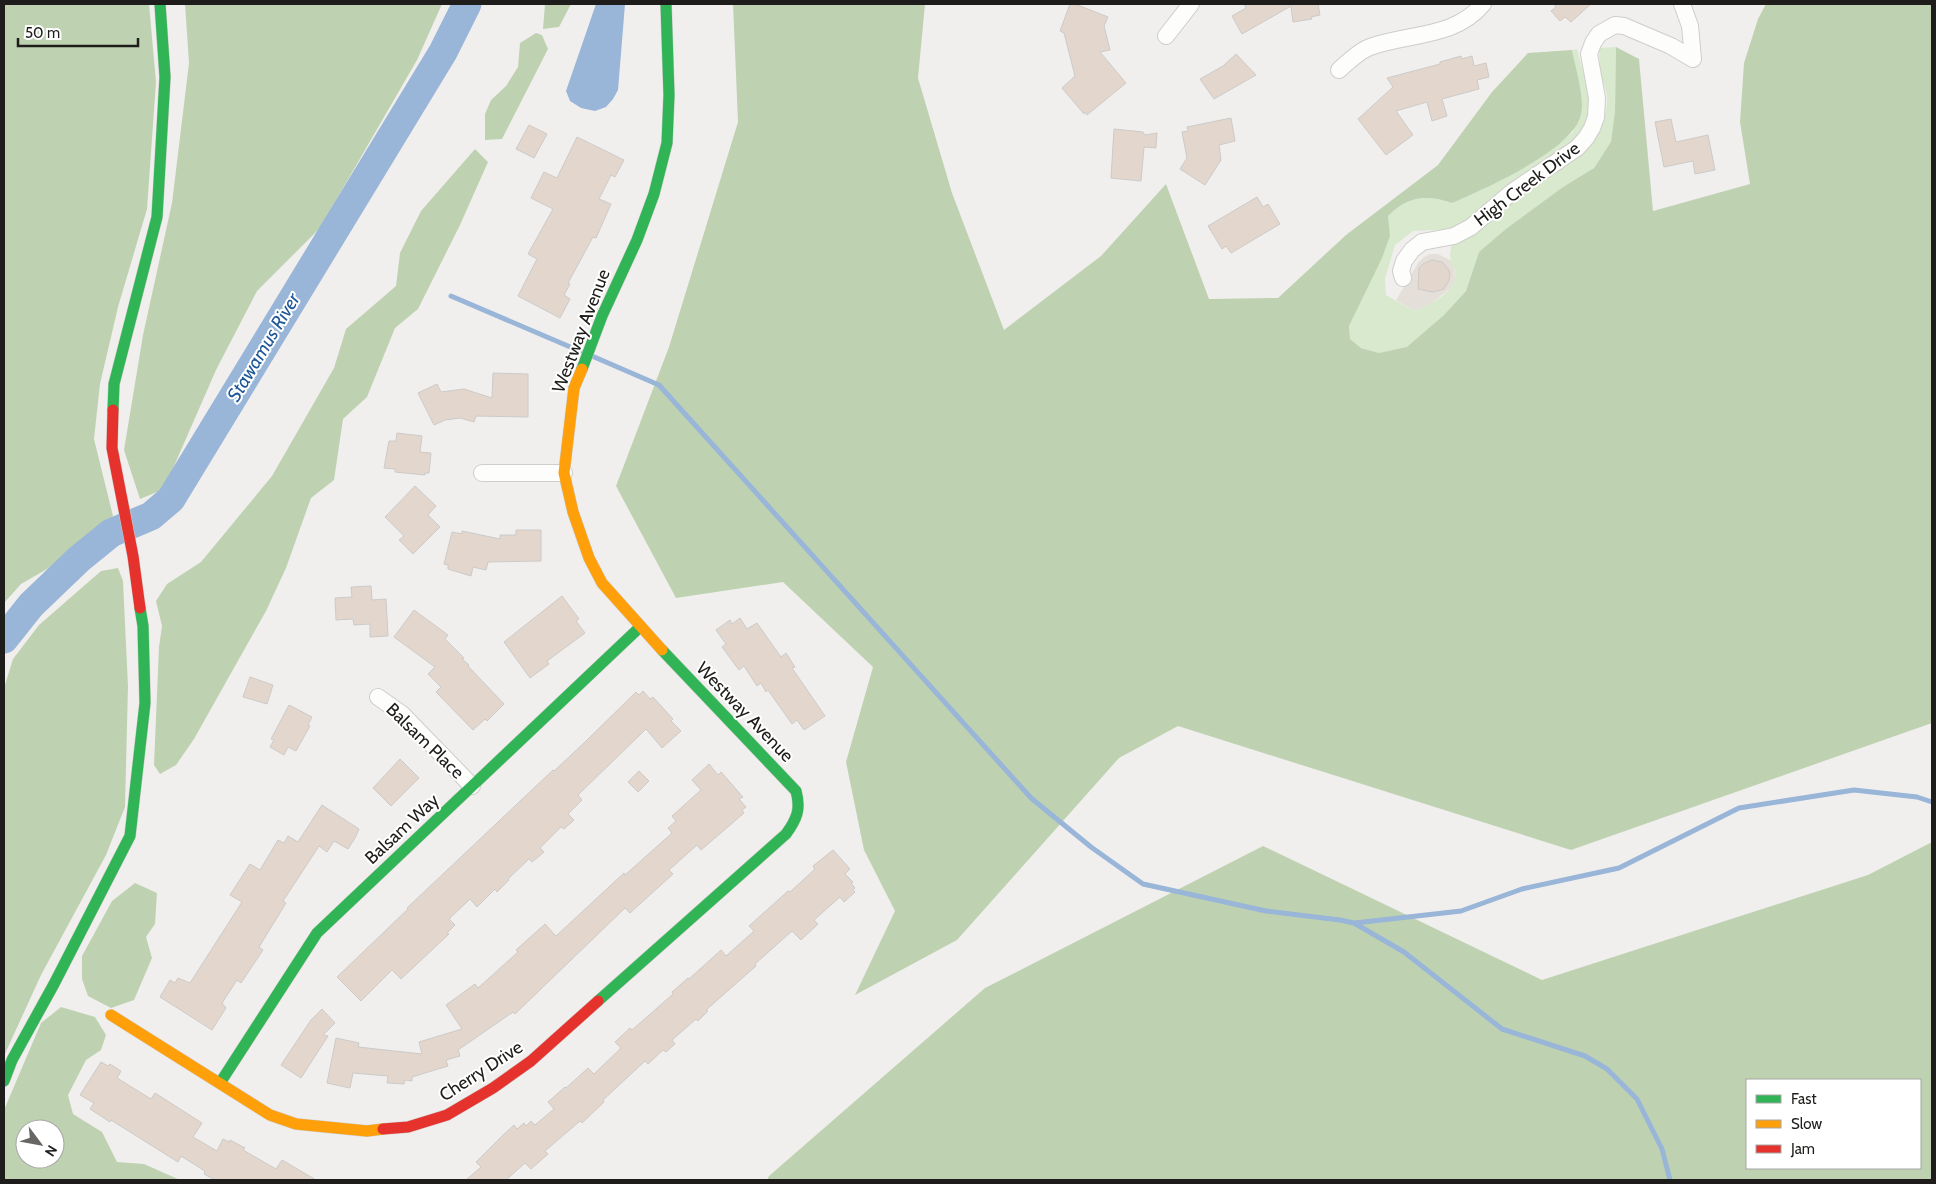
<svg xmlns="http://www.w3.org/2000/svg" width="1936" height="1184" font-family="Cabin,sans-serif">
  <rect width="100%" height="100%" fill="#f1efed"/>
  <path fill="#e4e0d9" d="M1430 254H1438L1450 260 1454 266 1455 281 1452 287 1431 304 1414 311 1396 300 1418 263 1424 257Z"/>
  <path fill="#d8e9ce" d="M1616 47 1615 111 1611 143 1594 168 1563 187 1479 252 1466 291 1444 315 1407 348 1379 353 1361 348 1350 339 1349 326 1390 236 1387 216C1407 196 1427 194 1452 203L1481 190 1539 159 1573 132 1579 85 1572 50 1577 49 1589 94 1588 120 1577 140 1456 229 1413 231 1395 245 1385 279 1386 295 1414 311C1429 305 1457 293 1455 273 1455 268 1453 266 1451 262 1449 257 1451 248 1452 242L1563 163C1590 155 1605 130 1607 101 1608 92 1602 81 1600 71 1599 64 1600 56 1599 48Z"/>
  <path fill="#bed2b2" fill-rule="evenodd" d="M4 4H149L156 82 147 209 118 307 100 384 94 439 113 516 47 569 21 584 4 603Z
    M185 4H442L417 60 320 228 257 291 216 370 164 489 140 499 124 450 143 335 172 203 189 63Z
    M545 4H571L559 27 543 29Z
    M733 4H925L918 78 952 193 1004 330 1101 256 1166 184 1209 299 1278 298 1346 235 1438 165 1492 92 1528 53 1572 50C1575 66 1585 98 1581 114 1574 150 1484 189 1452 203 1427 194 1407 196 1388 216L1390 236 1382 258 1349 326 1350 339 1361 348 1379 353 1407 347 1444 315 1466 291 1479 252 1506 229 1563 187 1594 168 1611 142 1615 111 1616 47 1639 59 1653 211 1750 184 1740 122 1744 63 1758 19 1766 4H1932V723L1571 850 1178 726 1119 758 957 940 855 995 895 911 864 850 846 762 873 667 783 582 676 598 616 486 669 347 738 122Z
    M536 33 542 35 548 49 502 139 485 140V114L491 100 506 86 518 67 520 43Z
    M475 149 488 162 460 225 418 309 395 328 367 397 343 419 334 480 311 498 286 568 266 611 194 739 176 765 160 774 154 765 159 647 162 626 156 601 167 584 201 562 272 476 334 368 346 329 396 286 400 253 421 211Z
    M118 568 123 581 128 686 125 807 106 855 41 975 4 1056V688L13 659 39 625 101 571Z
    M1932 842V1180H767L769 1176 985 988 1263 846 1542 980 1868 875ZM1747 1080H1920V1168H1747Z
    M135 883 157 893 155 924 146 937 152 958 134 1000 111 1008 88 996 82 979V956L112 901Z
    M61 1007 95 1017 106 1035 101 1050 86 1060 68 1095 73 1114 102 1132 117 1162 144 1164 180 1180H4V1110L41 1023ZM25 1129H55V1159H25Z"/>
  <path fill="#99b5d8" d="M596 4H625L618 90 613 99 606 107 595 111 581 108 570 101 566 91Z"/>
  <g fill="none" stroke-linecap="round" stroke-linejoin="round">
    <path stroke="#99b5d8" stroke-width="5" d="M451 296 582 352
      M592 356 659 385 1031 798 1091 847 1143 884 1266 911 1340 920 1354 923 1404 952 1502 1029 1585 1056 1607 1069 1637 1099 1662 1149 1670 1180
      M1355 923 1461 911 1522 889 1619 868 1739 808 1854 790 1917 797 1932 802"/>
    <path stroke="#99b5d8" stroke-width="29" d="M4 639 31 605 79 559 111 533 151 516 171 499 443 52 467 4"/>
  </g>
  <path fill="#e3d7cd" stroke="#cccac8" d="M1070 4H1075L1108 17 1104 26 1110 50 1100 52 1126 83 1087 115 1086 112 1084 114 1062 88 1075 76 1064 33 1060 31Z
    M1244 4H1318L1320 15 1311 17 1312 19 1293 22 1291 6 1242 34 1232 16 1246 8Z
    M1554 4H1591L1571 22 1565 17 1560 21 1551 11 1556 7Z
    M1236 54 1256 75 1214 99 1200 79 1223 66Z
    M1461 56 1462 59 1472 56 1474 66 1486 63 1489 77 1477 80 1479 89 1442 99 1447 116 1432 121 1427 102 1396 111 1413 135 1386 155 1358 119 1393 87 1387 78 1440 64V62Z
    M1231 118 1235 141 1219 145 1221 160 1205 185 1180 169 1187 158 1182 132 1188 131 1187 127Z
    M1671 119 1676 142 1708 135 1715 170 1695 174 1693 161 1664 167 1655 122Z
    M529 125 547 134 534 158 516 149Z
    M1114 129 1143 132 1145 135 1157 133 1156 148 1144 147 1141 181 1111 178Z
    M577 137 624 160 615 177 611 175 599 199 611 204 596 238 593 237 568 283 570 284 564 295 570 299 560 318 518 296 537 259 528 254 553 209 531 198 544 172 557 178Z
    M1257 197 1263 207 1268 204 1280 224 1231 253 1226 246 1222 249 1208 226Z
    M1432 260 1442 262 1449 270 1450 275 1449 280 1444 289 1433 292 1418 289 1419 268 1423 264Z
    M493 373 528 374V417L476 416 474 422 460 418 445 420 434 425 418 393 437 384 441 392 464 389 492 398Z
    M397 433 422 436 420 452 431 453 429 473H425V475L395 472V469L384 468 389 441H396Z
    M415 486 436 506 428 515 440 527 413 554 399 540 404 536 385 517Z
    M516 530H541V561L488 562 486 570 473 567 471 576 448 569V565L444 564 452 532 462 534V531L500 539V535H516Z
    M371 586 372 600 386 599 388 636 370 637V624L354 625 353 619 336 620 335 598 352 597 351 587Z
    M562 596 579 619 576 621 585 633 547 661 549 664 530 678 504 642Z
    M414 610 448 635 445 639 464 658 462 659 469 665 468 666 504 704 487 721 485 719 473 730 436 692 441 687 428 674 435 667 394 637Z
    M740 618 747 629 757 623 781 657 786 653 795 667 792 668 825 716 804 730 797 720 792 724 768 690 766 692 761 683 757 686 744 666 739 670 722 647 726 644 716 630 730 620 732 624Z
    M250 677 273 685 267 704 243 697Z
    M643 691 650 699 653 697 673 719 671 721 681 731 662 748 646 729 578 795 582 800 568 814 574 820 564 829 561 827 540 848 544 852 532 862 529 859 508 879 509 880 497 892 495 889 477 907 470 899 449 919 455 925 447 933 449 934 401 979 392 970 361 1001 337 977 408 909 407 908 553 770 554 771 585 742 636 692 639 695Z
    M289 705 312 717 308 725 310 726 296 751 288 747 284 755 270 747 274 740 271 739Z
    M400 759 419 778 391 806 373 788Z
    M709 764 718 775 721 772 743 797 739 799 746 807 742 810 744 813 701 850 697 845 669 870 673 874 630 913 625 908 515 1014 513 1012 458 1050 460 1056 446 1060 448 1066 412 1077V1081L405 1080 404 1084 387 1083 388 1076 353 1073 350 1088 327 1083 336 1038 359 1043 358 1047 422 1054 419 1042 462 1029 446 1005 475 984 478 988 518 952 516 950 545 924 556 936 624 873 625 875 672 833 668 828 676 821 672 816 701 790 692 780Z
    M639 771 649 781 638 792 628 782Z
    M322 805 359 829 355 838 348 849 334 841 327 852 319 846 283 901 286 903 259 947 263 950 241 983 237 980 222 1003 226 1008 212 1030 160 997 170 980 175 983 178 978 190 983 242 902 230 895 250 864 260 870 278 840 284 843 288 836 298 842Z
    M833 850 850 869 845 874 853 882 851 883 855 888 853 890 855 892 844 902 840 897 814 920 818 924 801 940 792 931 755 964 756 966 706 1010 708 1011 698 1021 696 1019 672 1040 675 1044 666 1052 663 1050 648 1064 645 1061 603 1100 604 1102 582 1123 580 1121 545 1151 548 1154 531 1169 525 1163 506 1180H466L481 1167 476 1162 502 1136 514 1125 517 1129 524 1123 526 1126 531 1121 535 1125 554 1109 548 1102 565 1087 566 1088 588 1068 594 1074 621 1048 615 1042 630 1028 632 1030 673 994 672 992 688 978 689 979 721 950 726 956 754 931 749 926 788 891 790 892 815 869 813 866Z
    M322 1009 335 1023 323 1035 328 1036 301 1078 281 1065 311 1020Z
    M101 1062 108 1066 110 1064 121 1071 117 1078 151 1099 155 1093 202 1123 193 1137 217 1151 223 1139 229 1142 230 1140 245 1148 243 1150 276 1169 282 1160 316 1180H215L204 1174 205 1171 181 1156 178 1162 111 1120 110 1122 90 1109 94 1103 80 1095Z"/>
  <g fill="none" stroke-linecap="round" stroke-linejoin="round">
    <defs>
      <path id="street" d="M1682 4 1690 26 1693 59
        M1166 36 1191 4
        M1339 70C1348 62 1359 51 1370 47 1409 33 1455 38 1483 4
        M1403 278 1401 271 1404 261 1412 250 1422 242 1454 236 1471 227 1512 192 1577 148 1586 138 1592 128 1596 117 1597 98 1589 54 1593 43 1599 34 1615 25 1624 26 1671 46 1693 59
        M482 473H564
        M378 697 402 714 472 786"/>
      <path id="fast" d="M582 369 602 316 637 240 654 194 667 143 669 95 666 4
        M113 410 114 384 157 217 165 77 160 4
        M598 1001 786 834C797 819 801 809 796 791L662 650
        M4 1081 12 1060 54 984 130 836 145 703 143 626 140 608
        M220 1083 317 933 640 627"/>
      <path id="slow" d="M582 369 574 388 564 473 573 512 589 558 602 583 662 650
        M111 1015 270 1115 296 1124 367 1131 383 1129"/>
      <path id="jam" d="M113 410 112 448 133 556 140 608
        M383 1129 408 1127 447 1115 493 1088 531 1061 598 1001"/>
    </defs>
    <use href="#street" stroke="#cecdcb" stroke-width="18"/>
    <use href="#fast" stroke="#cecdcb" stroke-width="12"/>
    <use href="#slow" stroke="#cecdcb" stroke-width="12"/>
    <use href="#jam" stroke="#cecdcb" stroke-width="12"/>
    <use href="#street" stroke="#fdfdfc" stroke-width="16"/>
    <use href="#fast" stroke="#30b455" stroke-width="11"/>
    <use href="#slow" stroke="#ff9f0a" stroke-width="11"/>
    <use href="#jam" stroke="#e5322d" stroke-width="11"/>
  </g>
  <g text-anchor="middle" stroke-width="4" stroke-linejoin="round" paint-order="stroke">
    <g font-size="18" fill="#1e1d1b" stroke="#fff">
      <text transform="translate(1527 184) rotate(-37)" y="6">High Creek Drive</text>
      <text transform="translate(581 331) rotate(-69)" y="6">Westway Avenue</text>
      <text transform="translate(745 712) rotate(46)" y="6">Westway Avenue</text>
      <text transform="translate(425 741) rotate(44)" y="6">Balsam Place</text>
      <text transform="translate(402 829) rotate(-43)" y="6">Balsam Way</text>
      <text transform="translate(481 1071) rotate(-33)" y="6">Cherry Drive</text>
    </g>
    <g font-size="19" font-style="italic" fill="#205898" stroke="#fff">
      <text transform="translate(263 347) rotate(-59)" y="7">Stawamus River</text>
    </g>
  </g>
  <rect width="1936" height="1184" fill="none" stroke="#1e1d1b" stroke-width="10"/>
  <rect x="1746" y="1079" width="175" height="90" fill="#ffffff" stroke="#a5a5a4"/>
  <rect x="1756" y="1095" width="25" height="8" fill="#30b455" stroke="#a5a5a4"/>
  <text x="1791" y="1104" font-size="15" fill="#1e1d1b">Fast</text>
  <rect x="1756" y="1120" width="25" height="8" fill="#ff9f0a" stroke="#a5a5a4"/>
  <text x="1791" y="1129" font-size="15" fill="#1e1d1b">Slow</text>
  <rect x="1756" y="1145" width="25" height="8" fill="#e5322d" stroke="#a5a5a4"/>
  <text x="1791" y="1154" font-size="15" fill="#1e1d1b">Jam</text>
  <g transform="translate(40 1144) rotate(122)"><circle r="24" fill="#ffffff" stroke="#a5a5a4"/>
  <path d="M0-4L9 19L0 12L-9 19Z" fill="#686664"/>
  <text y="-8" font-size="14" font-weight="bold" text-anchor="middle" fill="#1e1d1b">N</text>
  </g>
  <path d="M18 38v8h120v-8" fill="none" stroke="#1e1d1b" stroke-width="2.5"/>
  <text x="25" y="38" font-size="15" fill="#1e1d1b" stroke="#ffffff" stroke-width="4" paint-order="stroke">50 m</text>
</svg>
